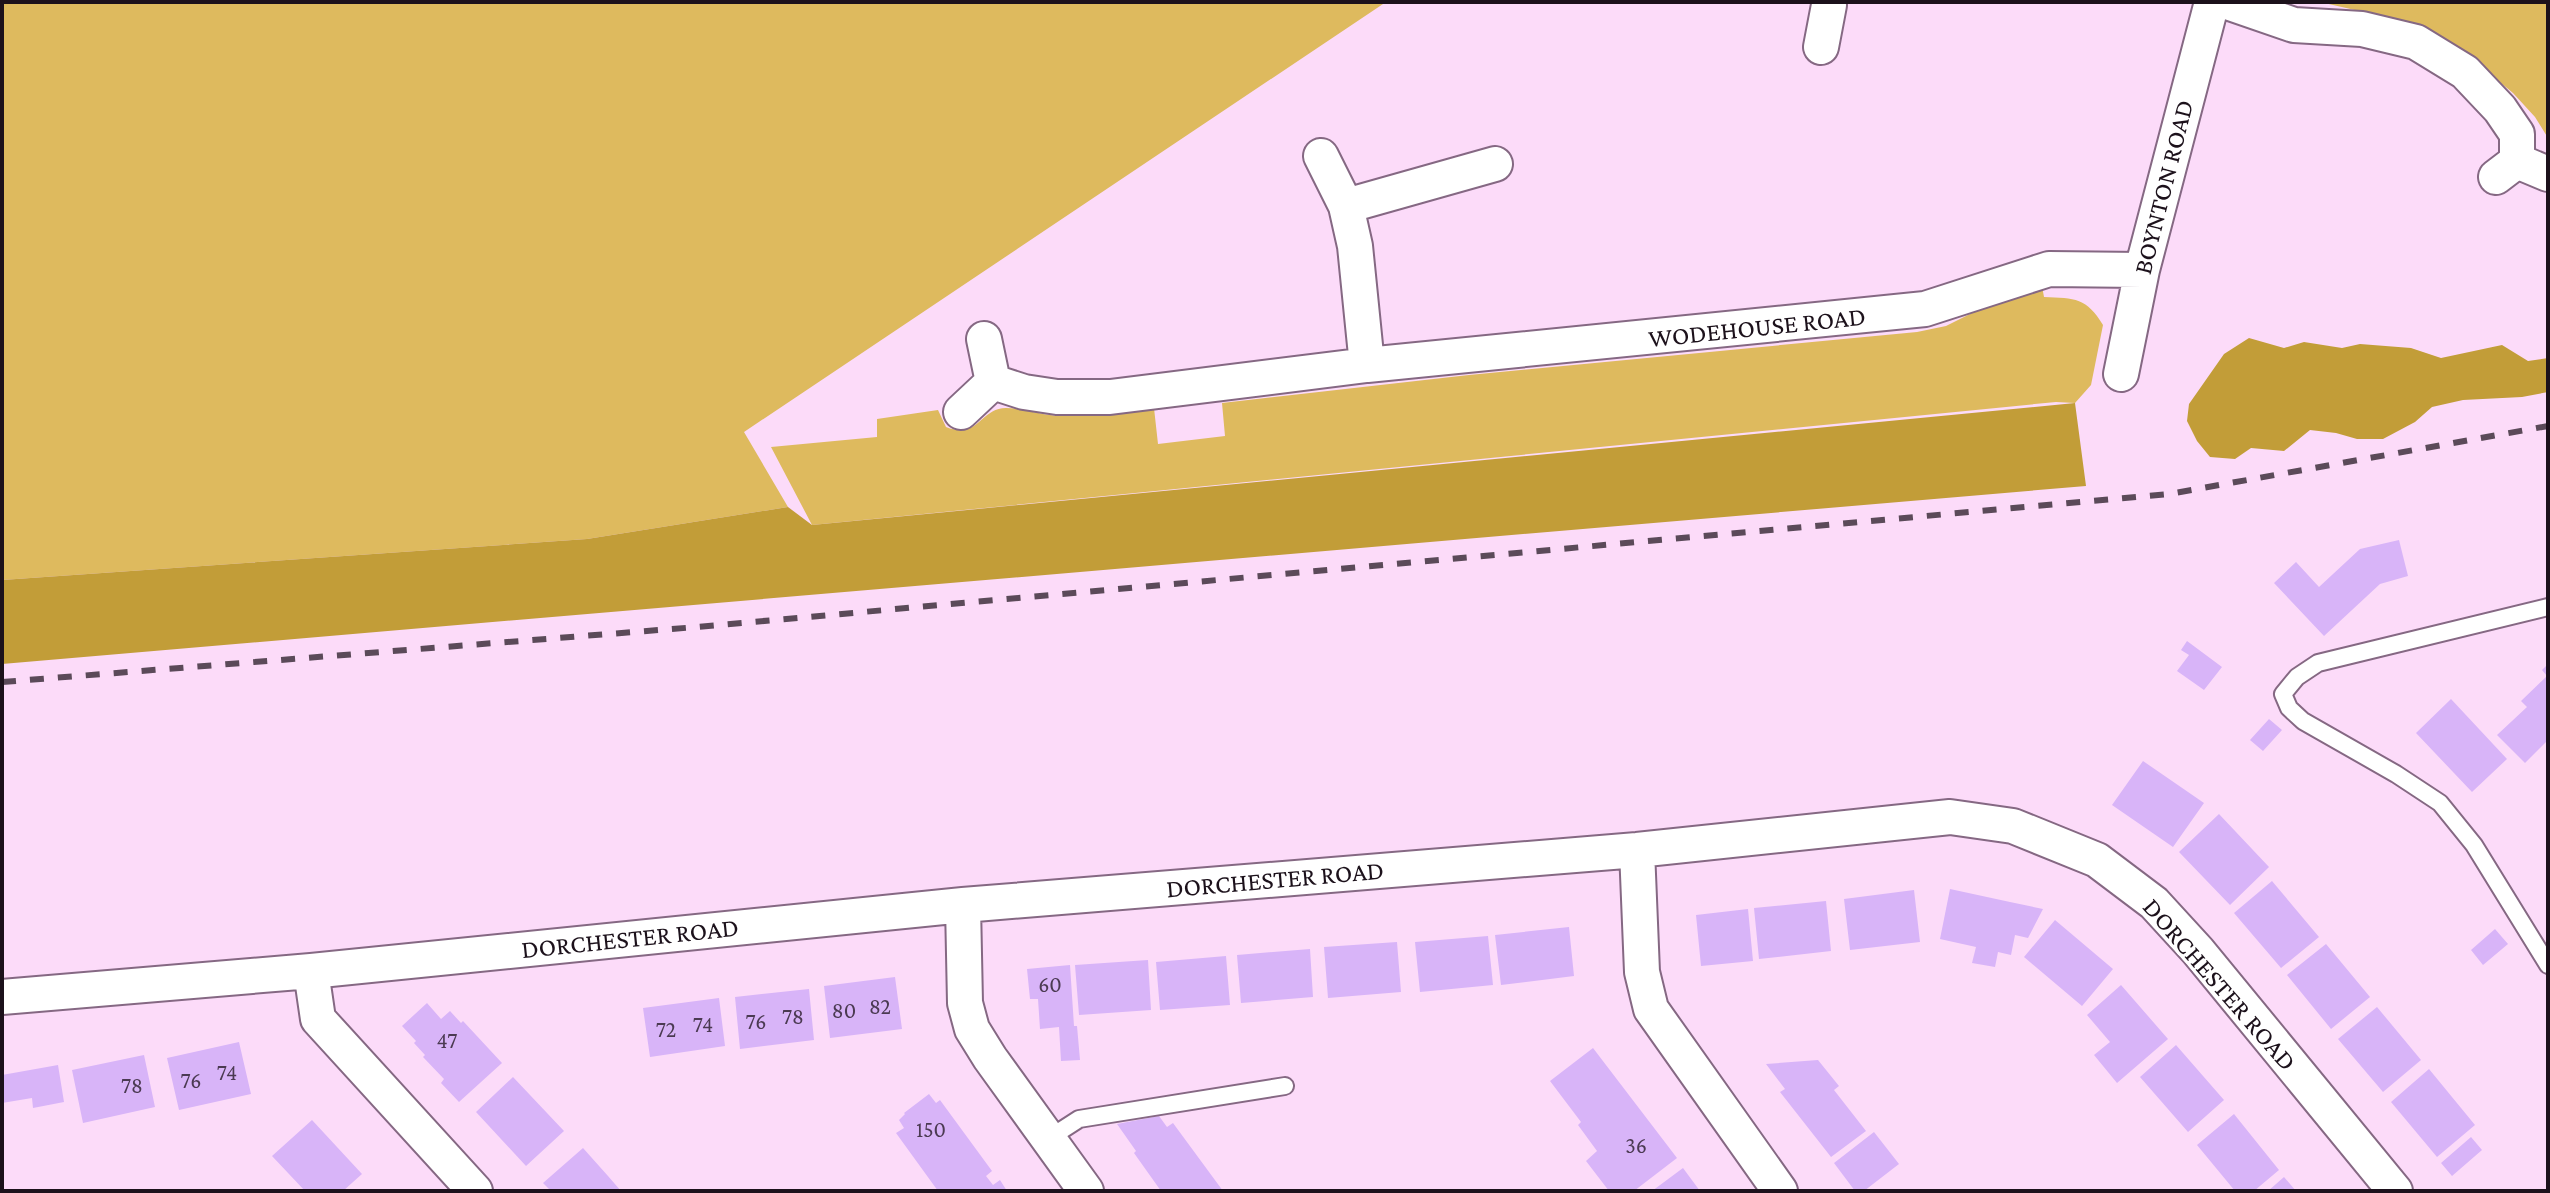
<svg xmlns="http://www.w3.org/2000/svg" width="2550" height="1193" font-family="'Crimson Pro',serif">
  <rect width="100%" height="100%" fill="#fcdbf9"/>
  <path fill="#deba5e" d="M2 2H1386L744 432 788 507 587 539 2 580Z
    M2320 2H2548V138L2535 117 2513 93 2484 69 2381 16Z
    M2042 286 2044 297C2075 298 2087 298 2103 325L2091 385 2075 403 2056 402 812 525 771 447 877 437V419L938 410 946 427C979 440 980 408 1006 408 1022 408 1043 416 1061 416 1092 416 1123 410 1154 408L1158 444 1225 436 1222 403 1469 375 1917 332 1946 326 1990 304Z"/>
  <path fill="#c29d38" d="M2249 338 2284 348 2304 342 2342 348 2360 344 2411 348 2441 358 2502 345 2528 361 2548 358V392L2522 397 2463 400 2432 407 2415 422 2383 439H2357L2336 433 2310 430 2284 451 2251 448 2235 459 2210 457 2197 441 2187 421 2189 404 2224 354Z
    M2075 403 2086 486 2 664V580L587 539 788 507 812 525Z"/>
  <path fill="#d8b4f8" d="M2399 540 2408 576 2380 584 2324 636 2274 583 2296 562 2319 587 2360 549Z
    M2187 641 2222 667 2204 690 2177 671 2189 655 2181 650Z
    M2548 664V740L2525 763 2497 735 2527 707 2521 701 2547 676 2542 670Z
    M2451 699 2507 759 2472 792 2416 733Z
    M2269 719 2282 730 2263 751 2250 740Z
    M2143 761 2204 803 2173 847 2112 805Z
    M2219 814 2269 867 2230 905 2179 852Z
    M2272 881 2319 937 2281 968 2234 913Z
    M1950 889 2010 902 2043 909 2028 938 2015 935 2011 955 1998 952 1995 967 1972 963 1976 947 1940 939Z
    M1914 890 1920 942 1850 950 1844 899Z
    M1826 901 1831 951 1759 959 1754 908Z
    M1748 909 1753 961 1701 966 1696 915Z
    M2055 920 2113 969 2082 1006 2024 957Z
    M1569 927 1574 976 1501 985 1495 935Z
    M2495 929 2508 944 2483 965 2471 950Z
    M1488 936 1493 985 1420 992 1415 942Z
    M1397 942 1401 992 1328 998 1324 947Z
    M2326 944 2370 997 2331 1029 2287 975Z
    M1310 949 1313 997 1241 1003 1237 955Z
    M1226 956 1230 1005 1160 1010 1156 962Z
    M1148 960 1151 1010 1079 1015 1075 965Z
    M1070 965 1074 1026H1077L1080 1060 1061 1061 1059 1027 1040 1029 1038 999H1030L1027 969Z
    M895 977 902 1029 830 1038 824 986Z
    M2121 985 2168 1039 2117 1083 2094 1055 2110 1042 2087 1015Z
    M809 989 814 1040 740 1049 735 997Z
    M719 998 725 1046 650 1057 643 1008Z
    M427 1003 441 1019 450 1011 461 1023 463 1021 502 1063 459 1102 441 1083 444 1079 423 1057 425 1055 414 1043 416 1041 402 1026Z
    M2377 1007 2421 1060 2383 1092 2338 1039Z
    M239 1042 251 1094 179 1110 167 1058Z
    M2176 1045 2224 1100 2188 1132 2140 1077Z
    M1593 1048 1677 1158 1634 1191H1609L1586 1161 1597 1151 1578 1125 1581 1122 1550 1081Z
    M144 1055 155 1107 83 1123 72 1070Z
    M1818 1060 1839 1086 1834 1090 1866 1131 1831 1157 1780 1092 1785 1089 1766 1064Z
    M58 1065 64 1102 33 1108 32 1098 2 1103V1075Z
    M2429 1069 2475 1125 2437 1157 2391 1102Z
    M513 1077 564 1131 526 1166 476 1112Z
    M929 1094 936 1103 940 1100 992 1171 986 1176 993 1185 1000 1180 1007 1191H938L896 1133 904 1128 899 1120 905 1114 904 1113Z
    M2234 1114 2279 1170 2254 1191H2235L2197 1145Z
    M1159 1116 1167 1127 1173 1123 1223 1191H1161L1134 1153 1136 1151 1117 1124Z
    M312 1120 362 1174 343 1191H305L272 1156Z
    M1874 1132 1899 1164 1864 1191H1855L1834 1163Z
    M2471 1137 2482 1150 2452 1176 2441 1163Z
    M583 1148 608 1176 621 1191H551L543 1183Z
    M1683 1168 1700 1191H1652Z
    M2284 1177 2296 1191H2268Z"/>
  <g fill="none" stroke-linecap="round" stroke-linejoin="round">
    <defs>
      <path id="lane" d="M2548 607 2318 663 2297 677 2283 694 2289 708 2303 721 2396 774 2440 803 2474 845 2548 965
        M1048 1139 1079 1119 1285 1086"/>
      <path id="street" d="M2227 2 2294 25 2362 29 2416 42 2465 72 2500 109 2517 134V161L2496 177
        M1821 47 1829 5
        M1321 156 1346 206
        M2517 161 2548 174
        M984 339 993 382
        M1367 365 1355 246 1346 206 1495 164
        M2121 374 2142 270 2212 2
        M961 412 993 382 1024 392 1057 397H1110L1367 365 1925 309 2049 269 2142 270
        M1637 850 1642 972 1651 1009 1780 1191
        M963 905 965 1003 972 1029 990 1058 1086 1191
        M311 971 318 1019 475 1191
        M2 997 311 971 963 905 1637 850 1950 817 2013 826 2097 860 2154 903 2198 951 2395 1191"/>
    </defs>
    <use href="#lane" stroke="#856883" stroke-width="20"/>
    <use href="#street" stroke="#856883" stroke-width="38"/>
    <use href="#lane" stroke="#fff" stroke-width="16"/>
    <use href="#street" stroke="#fff" stroke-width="34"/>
    <path stroke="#5b4a59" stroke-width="6" stroke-dasharray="14 14" stroke-linecap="butt" d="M2 682 697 627 2169 494 2548 426"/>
  </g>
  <g text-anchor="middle" stroke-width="6" stroke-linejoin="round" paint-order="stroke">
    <g font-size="22" fill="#4b3a52">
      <text x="1050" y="992">60</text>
      <text x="880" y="1014">82</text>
      <text x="844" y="1018">80</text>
      <text x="793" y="1024">78</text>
      <text x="756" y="1029">76</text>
      <text x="703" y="1032">74</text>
      <text x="666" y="1037">72</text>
      <text x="447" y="1048">47</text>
      <text x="227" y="1080">74</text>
      <text x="191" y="1088">76</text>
      <text x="132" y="1093">78</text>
      <text x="931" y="1137">150</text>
      <text x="1636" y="1153">36</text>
    </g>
    <g font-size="26" fill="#1c111b" stroke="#fff">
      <text transform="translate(2163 187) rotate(-76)" y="9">BOYNTON ROAD</text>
      <text transform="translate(1757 327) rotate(-6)" y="9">WODEHOUSE ROAD</text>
      <text transform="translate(1275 879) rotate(-5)" y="9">DORCHESTER ROAD</text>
      <text transform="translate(630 938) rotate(-6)" y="9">DORCHESTER ROAD</text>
      <text transform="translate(2220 984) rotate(49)" y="9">DORCHESTER ROAD</text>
    </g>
  </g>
  <rect width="2550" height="1193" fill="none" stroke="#1c111b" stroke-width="8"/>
</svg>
